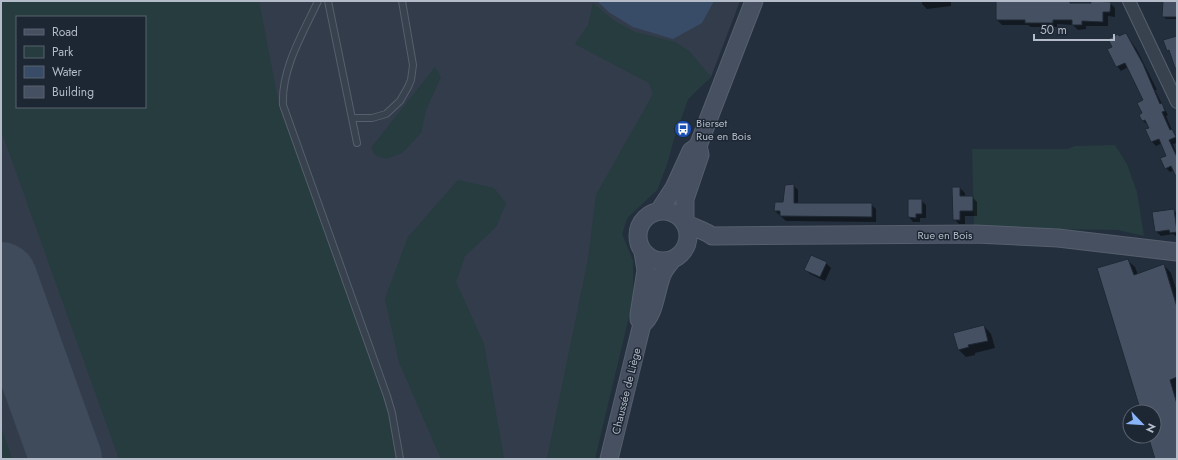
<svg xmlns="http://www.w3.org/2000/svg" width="1178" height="460" font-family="Jost,sans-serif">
  <rect width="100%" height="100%" fill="#242f3e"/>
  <path fill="#323c4b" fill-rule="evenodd" d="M1 1H740L711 77 688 99 673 142 667 164 657 190 627 218 622 234 633 261 595 459H1ZM17 17H145V107H17Z"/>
  <path fill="#263c3f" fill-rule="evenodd" d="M1 1H259L278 100 387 408 396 459H119L1 130ZM17 17H145V107H17Z
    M593 3 613 20 635 32 675 42 689 51 711 77 688 99 673 142 667 164 657 190 627 218 622 234 633 261V300L595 459H547L588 259 596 195 653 94 649 83 575 44 588 25Z
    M435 67 441 77 426 110 421 133 402 153 386 159 375 155 371 148Z
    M1115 145 1127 164 1137 192 1144 236 1118 230 974 228 972 149H1067L1075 146Z
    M458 180 494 188 506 203 496 227 465 256 456 282 484 344 504 459H441L399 362 385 299 408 237Z
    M1 427 12 459H1Z"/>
  <path fill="#394c67" d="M597 1H714L702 23 673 39 633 27 610 13Z"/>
  <path fill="#0007" d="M922 1H951V6L927 9 922 4Z
    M997 1H1069L1072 4 1110 3 1115 8V17L1108 16V26H1086V29L1078 30 1073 25 1057 24V27H1031L1028 25H1002L997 20Z
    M1177 2V19H1166L1163 16Z
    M1126 34 1137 50 1157 90H1155L1163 106 1168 115 1166 116 1172 130 1177 137V143L1173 144 1177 154V173L1175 170 1170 172 1166 168 1167 156 1162 143 1156 146 1152 142 1146 130 1150 128 1148 125 1143 121 1140 115 1143 114 1144 101 1128 67 1121 71 1117 66 1113 47 1120 37Z
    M793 185 798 190V204H871L876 209V222L786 221 775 211 784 203Z
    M953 188H960L965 193V197H972L977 202V216H965V224H959L954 219Z
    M921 200 926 205V218H920V222H913L909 217Z
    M1173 210 1177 213V237L1173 234 1161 236 1156 231Z
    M1127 260 1135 267 1138 275 1164 265 1171 273 1177 292V459H1157L1149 436H1154V412H1142Z
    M826 263 831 268 825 281 810 274 805 269Z
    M984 326 991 334 995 348 975 353V355L966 357 959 350Z"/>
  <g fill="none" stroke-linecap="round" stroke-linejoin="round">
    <path stroke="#3f4a5a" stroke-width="72" d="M1 278 66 459"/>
  </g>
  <path fill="#455162" stroke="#1f2835" d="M996 1H1070V3H1091V1L1111 2 1110 12H1103V22L1082 21V25H1072V20H1053V23H1025V20H996Z
    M1163 1H1177V17H1162Z
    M1126 33 1143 64 1160 104 1162 103 1165 111 1162 112 1170 130 1172 129 1176 137 1169 140 1177 157V179L1171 166 1165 169 1160 158 1166 156 1159 139 1151 142 1145 129 1149 128 1145 120 1142 121 1139 115 1142 113 1137 103 1143 100 1125 63 1116 67 1107 49 1112 47 1108 39 1118 34 1119 36Z
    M1177 36V68H1175L1169 50 1167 51 1163 40Z
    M794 184V203H872V217L780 216V211H774L775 202H783L785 185Z
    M952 187H960V196H973V211H960V220H953Z
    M908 199H922V214H916V218L908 217Z
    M1174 209 1177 232 1170 233 1169 230 1155 232 1152 212Z
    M811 255 827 262 820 277 804 270Z
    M1128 259 1134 275 1164 264 1177 307V377L1170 380 1177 404V459H1155L1148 436H1154V412H1141L1097 268Z
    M984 325 988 341 968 345 969 347 958 350 953 333Z"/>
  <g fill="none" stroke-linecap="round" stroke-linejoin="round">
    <defs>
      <path id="lane" d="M318 1C303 33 281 69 283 105L387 396 392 413 400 459
        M328 1 357 143
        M352 118H372L386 114 400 101 408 87 411 80 413 65 402 1"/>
      <path id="street" d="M1129 1 1177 102"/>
      <path id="secondary" d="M638 236a25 25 0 1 1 50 0a25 25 0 1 1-50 0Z
        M659 211 674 188 691 151 698 146 754 1
        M685 223C692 227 708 232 712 236L976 234 1058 238 1177 252
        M685 223V199L700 155 699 150
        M642 324 639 319V315L646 270 643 252
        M609 459 642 324C654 317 656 291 661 278 663 270 668 265 673 259"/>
    </defs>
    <use href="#lane" stroke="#565f6c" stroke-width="8"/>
    <use href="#street" stroke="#565f6c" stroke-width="14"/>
    <use href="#secondary" stroke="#565f6c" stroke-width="19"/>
    <use href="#lane" stroke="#38414e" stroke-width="6"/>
    <use href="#street" stroke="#38414e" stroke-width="12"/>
    <use href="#secondary" stroke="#465061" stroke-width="17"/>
  </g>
  <defs>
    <symbol id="bus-disc" viewBox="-11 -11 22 22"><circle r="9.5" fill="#1a4fb4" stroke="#1d2633"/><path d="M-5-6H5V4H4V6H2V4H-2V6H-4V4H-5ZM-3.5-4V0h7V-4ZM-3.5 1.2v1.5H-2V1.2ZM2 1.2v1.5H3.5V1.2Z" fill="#fff"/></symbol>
  </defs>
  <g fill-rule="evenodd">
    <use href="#bus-disc" x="673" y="119" width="20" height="20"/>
  </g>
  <g text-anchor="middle" stroke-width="3" stroke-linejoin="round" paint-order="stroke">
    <g font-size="11" fill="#b4bcc9" stroke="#1d2633" text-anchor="start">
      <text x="696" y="127">Bierset<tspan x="696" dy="13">Rue en Bois</tspan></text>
    </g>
    <g font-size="11" fill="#b4bcc9" stroke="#1d2633">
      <text x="945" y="239">Rue en Bois</text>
      <text transform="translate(626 391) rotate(-76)" y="4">Chaussée de Liège</text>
    </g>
  </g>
  <rect width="1178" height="460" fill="none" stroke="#b4bcc9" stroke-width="4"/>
  <rect x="16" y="16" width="130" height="92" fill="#1d2633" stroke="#59626f"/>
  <rect x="24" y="29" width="20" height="6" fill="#465061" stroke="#59626f"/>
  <text x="52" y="36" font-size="12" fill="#b4bcc9">Road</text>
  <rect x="24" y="46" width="20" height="12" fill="#263c3f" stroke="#59626f"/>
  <text x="52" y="56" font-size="12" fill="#b4bcc9">Park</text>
  <rect x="24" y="66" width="20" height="12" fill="#394c67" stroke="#59626f"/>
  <text x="52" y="76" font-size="12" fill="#b4bcc9">Water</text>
  <rect x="24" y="86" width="20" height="12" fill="#455162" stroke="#59626f"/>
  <text x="52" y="96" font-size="12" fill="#b4bcc9">Building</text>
  <g transform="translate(1142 424) rotate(115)"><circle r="19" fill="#1d2633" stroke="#59626f"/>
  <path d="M0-3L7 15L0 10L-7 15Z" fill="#8ab4f8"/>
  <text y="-6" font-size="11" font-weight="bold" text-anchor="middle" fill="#b4bcc9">N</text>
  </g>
  <path d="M1034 34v6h80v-6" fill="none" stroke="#b4bcc9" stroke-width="2"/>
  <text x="1040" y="34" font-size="12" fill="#b4bcc9" stroke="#1d2633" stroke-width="3" paint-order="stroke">50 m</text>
</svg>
